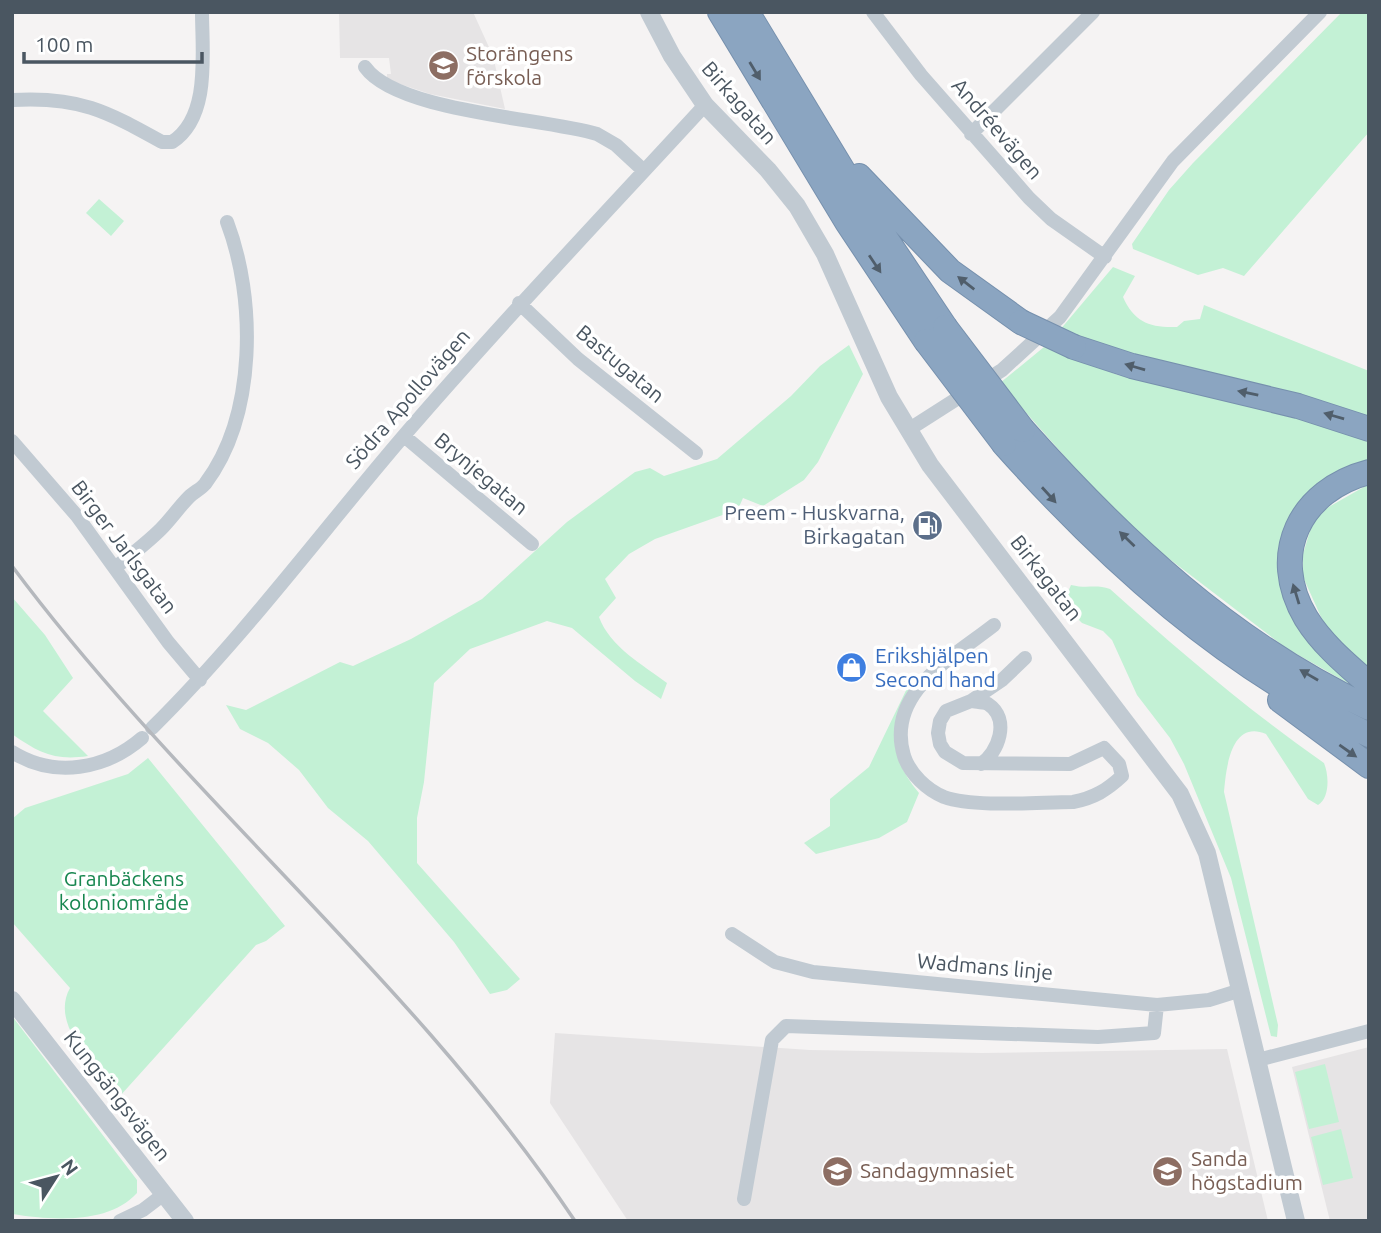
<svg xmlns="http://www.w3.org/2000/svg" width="1381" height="1233" font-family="Ubuntu,sans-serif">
  <rect width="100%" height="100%" fill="#f5f3f3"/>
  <path fill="#e6e4e5" d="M339 12H473L493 56 505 109 430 94 397 83 387 78V74H391L389 58H340Z
    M555 1033 810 1050 982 1053 1227 1049 1268 1221H628L550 1103Z
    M1369 1047V1221H1330L1292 1067Z"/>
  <path fill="#c3f1d5" d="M1342 12H1369V132L1244 276 1223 268 1198 275 1133 249 1132 244 1169 190 1193 163Z
    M99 199 124 221 111 236 86 213Z
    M1113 267 1135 276 1123 297C1134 322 1150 328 1177 327L1184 321 1200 319 1204 305 1369 371V416L1159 363 1059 331Z
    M849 345 863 374 818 462 804 480 763 506 743 498 739 507 731 512 655 539 629 554 605 579 616 598 599 617C610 647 642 664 667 683L661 699 635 681 572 628 547 621 470 649 434 683 424 782 417 818V863L520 979 507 990 490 994 454 942 368 841 328 808 299 770 268 743 240 729 226 705 246 710 340 662 353 666 411 639 482 599 567 522 635 472 650 468 664 476 717 459 791 396 820 366Z
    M1044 347 1118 375 1331 425 1369 439V464L1316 492 1291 599 1369 695 1286 648 1155 548 1104 501 1000 383Z
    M1369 484V670L1326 628 1303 577V554L1313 521 1320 512Z
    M1071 585C1087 589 1096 584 1110 589 1179 651 1248 710 1324 763 1329 775 1330 798 1318 805L1308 799 1266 734C1230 719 1226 771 1224 792L1278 1025 1277 1037 1271 1036 1231 878 1184 764 1170 738 1137 695 1112 640 1103 631 1082 623 1066 607 1064 601Z
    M12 597 45 635 73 678 43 711 88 756C55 761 39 753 12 734Z
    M913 676C911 687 905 696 901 707 888 740 897 767 919 793L907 822 879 838 816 854 804 843 830 826V799L869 767Z
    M148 758 285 926 266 941 256 945 120 1096C97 1069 49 1025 70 988L12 922V819L25 808 128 774Z
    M12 1016 137 1180V1193C108 1225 51 1220 12 1214Z
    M1325 1064 1339 1122 1309 1129 1295 1072Z
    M1341 1129 1353 1178 1323 1185 1311 1137Z"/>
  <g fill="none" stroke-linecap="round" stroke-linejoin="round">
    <defs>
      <path id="motorway" d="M720 12 847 222 926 341
        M747 12 868 212 945 327
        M859 176 950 271 1021 322
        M1074 347 1132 366 1298 406 1369 429
        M1023 430C1122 541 1232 644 1369 708
        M1004 444C1109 562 1225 666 1369 735
        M1369 472C1300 490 1268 554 1306 618 1322 644 1346 664 1369 684
        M1280 700 1369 766"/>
    </defs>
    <use href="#motorway" stroke="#7690ad" stroke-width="26"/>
    <path stroke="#c1cad2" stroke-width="14" d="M873 12 921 75 1029 198 1051 219 1105 257
      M365 67C397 112 543 118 597 134L616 145 643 170
      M12 100C79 96 106 111 162 142H172C211 117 202 52 202 12
      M971 134 1093 12
      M519 303 578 359 696 453
      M908 430 1002 370 1060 317 1173 161 1320 12
      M404 436 532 544
      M12 441 77 516 168 642 200 680
      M116 567C131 555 147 543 161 529 171 519 179 507 189 497 194 492 201 489 205 484 257 415 256 298 227 222
      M994 625C952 658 885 693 904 756 910 774 927 790 944 797 975 808 1039 802 1073 802 1094 798 1107 790 1122 776L1119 764 1104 748 1070 764 963 763 945 752 940 744 938 733 940 721 946 711 971 701 1002 680 1025 658
      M971 701C976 702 984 702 988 704 1011 719 998 753 981 764
      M152 728C242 639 319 535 401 439 500 324 603 216 705 105
      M12 752C55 779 106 769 142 738
      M732 934 775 962 813 972 1157 1005 1209 1000 1241 990
      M1258 1060 1369 1031
      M744 1199 772 1040 786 1026 1098 1037 1154 1033 1157 1005
      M120 1221 143 1210 164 1194"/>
    <path stroke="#c1cad2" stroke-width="18" d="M649 12 672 56 705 105 768 170 797 206 825 254 889 397 930 465 1180 794 1207 853 1296 1221
      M12 1000 185 1221"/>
    <use href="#motorway" stroke="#8ba5c1" stroke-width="24"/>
    <path stroke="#b5b8bd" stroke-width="3.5" d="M12 566C184 797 414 980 575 1221"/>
    <defs>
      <path id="motorway-bridge" d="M1021 322 1074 347
        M945 327 1023 430
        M926 341 1004 444"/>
    </defs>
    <use href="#motorway-bridge" stroke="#7690ad" stroke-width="26" stroke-linecap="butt"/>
    <use href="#motorway-bridge" stroke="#8ba5c1" stroke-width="24"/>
  </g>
  <defs><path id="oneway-solid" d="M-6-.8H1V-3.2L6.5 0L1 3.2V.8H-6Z" transform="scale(1.75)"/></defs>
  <g fill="#505e6b">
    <use href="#oneway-solid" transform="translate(755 71) rotate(59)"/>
    <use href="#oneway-solid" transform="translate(875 264) rotate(56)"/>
    <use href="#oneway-solid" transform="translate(966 283) rotate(-142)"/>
    <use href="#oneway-solid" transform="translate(1135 367) rotate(-164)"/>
    <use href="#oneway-solid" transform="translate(1248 393) rotate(-168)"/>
    <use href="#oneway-solid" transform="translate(1334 416) rotate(-164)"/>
    <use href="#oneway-solid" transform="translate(1049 495) rotate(48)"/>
    <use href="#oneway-solid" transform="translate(1127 539) rotate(-136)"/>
    <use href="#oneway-solid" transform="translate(1296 594) rotate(-107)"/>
    <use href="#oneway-solid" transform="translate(1309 675) rotate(-150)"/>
    <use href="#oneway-solid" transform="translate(1348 751) rotate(35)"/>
  </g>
  <defs>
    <symbol id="school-disc" viewBox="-11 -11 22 22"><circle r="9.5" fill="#8d6e63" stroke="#fff"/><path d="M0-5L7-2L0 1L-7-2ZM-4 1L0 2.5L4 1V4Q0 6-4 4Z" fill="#fff"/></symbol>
    <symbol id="fuel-disc" viewBox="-11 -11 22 22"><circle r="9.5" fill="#5c6f8a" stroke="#fff"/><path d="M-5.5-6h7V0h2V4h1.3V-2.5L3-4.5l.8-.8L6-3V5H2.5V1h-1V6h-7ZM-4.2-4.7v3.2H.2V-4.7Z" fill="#fff"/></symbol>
    <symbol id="shop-disc" viewBox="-11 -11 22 22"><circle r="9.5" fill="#3f7fe0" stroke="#fff"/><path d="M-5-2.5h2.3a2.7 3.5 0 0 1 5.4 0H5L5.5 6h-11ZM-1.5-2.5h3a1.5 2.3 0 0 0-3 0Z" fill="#fff"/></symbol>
  </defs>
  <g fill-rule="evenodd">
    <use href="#school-disc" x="426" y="48" width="35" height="35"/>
    <use href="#fuel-disc" x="910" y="508" width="35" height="35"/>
    <use href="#shop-disc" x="834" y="650" width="35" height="35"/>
    <use href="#school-disc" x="820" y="1154" width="35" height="35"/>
    <use href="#school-disc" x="1150" y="1154" width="35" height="35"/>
  </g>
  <g text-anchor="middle" stroke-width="7" stroke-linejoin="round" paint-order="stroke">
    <g font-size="21" fill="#785e54" stroke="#fff" text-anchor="start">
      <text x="466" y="61">Storängens<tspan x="466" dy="24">förskola</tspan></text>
      <text x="1191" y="1166">Sanda<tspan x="1191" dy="24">högstadium</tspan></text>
      <text x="860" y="1178">Sandagymnasiet</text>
    </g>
    <g font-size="21" fill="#4a5661" stroke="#fff">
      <text transform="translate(739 103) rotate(49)" y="7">Birkagatan</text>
      <text transform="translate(997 129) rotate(49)" y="7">Andréevägen</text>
      <text transform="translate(620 364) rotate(40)" y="7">Bastugatan</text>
      <text transform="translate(408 399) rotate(-49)" y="7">Södra Apollovägen</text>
      <text transform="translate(481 474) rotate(40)" y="7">Brynjegatan</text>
      <text transform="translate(124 547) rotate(53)" y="7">Birger Jarlsgatan</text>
      <text transform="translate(1046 578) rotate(52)" y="7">Birkagatan</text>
      <text transform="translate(985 967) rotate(5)" y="7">Wadmans linje</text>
      <text transform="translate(117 1096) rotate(52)" y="7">Kungsängsvägen</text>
    </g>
    <g font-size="21" fill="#4e5e75" stroke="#fff" text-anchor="end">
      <text x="905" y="520">Preem - Huskvarna,<tspan x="905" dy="24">Birkagatan</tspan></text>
    </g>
    <g font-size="21" fill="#366cbe" stroke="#fff" text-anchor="start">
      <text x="875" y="663">Erikshjälpen<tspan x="875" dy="24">Second hand</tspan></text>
    </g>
    <g font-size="21" fill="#17864f" stroke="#fff">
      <text x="124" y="886">Granbäckens<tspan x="124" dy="24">koloniområde</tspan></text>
    </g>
  </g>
  <rect width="1381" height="1233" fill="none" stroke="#4a5661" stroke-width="28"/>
  <g transform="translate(56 1177) rotate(54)" stroke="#ffffff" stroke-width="5" paint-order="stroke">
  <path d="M0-5L12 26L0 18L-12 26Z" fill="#4a5661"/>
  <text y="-10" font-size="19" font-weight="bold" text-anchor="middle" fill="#4a5661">N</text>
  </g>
  <path d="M24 52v10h178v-10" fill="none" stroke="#4a5661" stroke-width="3.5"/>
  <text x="35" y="52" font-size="21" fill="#4a5661" stroke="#ffffff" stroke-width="5" paint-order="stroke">100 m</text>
</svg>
